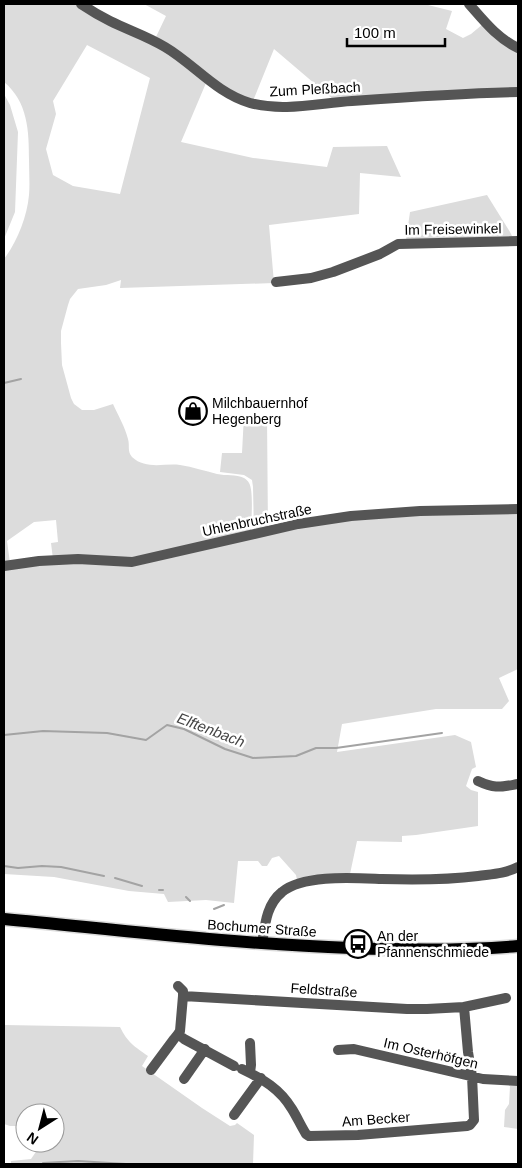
<svg xmlns="http://www.w3.org/2000/svg" width="522" height="1168" font-family="Arial,sans-serif">
  <rect width="100%" height="100%" fill="#fff"/>
  <path fill="#dcdcdc" fill-rule="evenodd" d="M4 4H78L164 50 206 83 181 142 253 158 327 167 333 147 387 146 401 177 360 173 359 214 269 225 274 283 120 288 121 280 106 285 78 289 70 299 68 305 61 331V343L62 365 71 398 74 404 82 410H94L113 404C118 415 125 427 128 439 130 446 127 451 132 457 146 470 164 463 180 465 193 467 205 471 217 474 226 476 236 474 244 478 246 479 248 481 249 483 254 491 251 522 251 533L140 559H53L51 543 58 542 56 520 34 522 7 541 10 563 4 564V259C17 242 27 217 29 195 30 184 29 172 29 160 29 131 28 102 4 82ZM87 45 150 78 120 194 73 186 53 175 46 149 56 114 53 101Z
    M144 4H424L452 11 446 29 463 38 471 34 483 24 518 51V90L335 101 274 49 253 101 239 96 155 39 166 16Z
    M4 94 10 105 18 132 15 212 4 239Z
    M487 195 510 232 512 236 406 240 410 212Z
    M244 415 267 417 268 530 254 533 253 487 252 480 244 475 220 472 222 453H242Z
    M518 511V669L499 678 509 701 502 709H436L342 724 337 752 455 735 471 742 476 767 472 769 466 786 471 790 478 792V826L416 835 402 836V842L357 841 350 874 297 880 296 875 279 856 272 858 267 866H262L258 861H238L234 903 206 900 168 902 164 894 129 891 54 877 4 874V568L40 564 106 562 284 529 377 516Z
    M4 1025 120 1027C128 1043 134 1046 148 1056L142 1066 202 1108 230 1126 235 1125 237 1123 254 1135 253 1164H11V1161L31 1159 42 1143H55V1113H25V1126H10L4 1124Z
    M510 1086H518V1129L504 1127 505 1110 509 1104Z"/>
  <g fill="none" stroke-linecap="round" stroke-linejoin="round">
    <path stroke="#a3a3a3" stroke-width="2" d="M4 383 21 379
      M4 735 43 731 107 733 146 740 167 725 184 729 225 749 253 758 296 756 316 748H336L442 733
      M4 866 18 868 42 866 61 867 104 876
      M115 878 142 886
      M159 890H163
      M186 897 190 901
      M214 909 224 905
      M43 1164V1163L78 1161 126 1164"/>
    <defs>
      <path id="major" d="M4 919C120 930 235 944 351 948 407 950 463 951 518 946"/>
    </defs>
    <use href="#major" stroke="#dbdbdb" stroke-width="15"/>
    <path stroke="#555" stroke-width="10" d="M81 4C90 10 100 16 110 21 128 30 147 36 165 47 194 64 216 93 250 103 283 112 319 103 352 101 407 97 463 93 518 92
      M469 4C484 21 497 38 518 48
      M276 282 311 278 333 272 380 254 398 244 518 241
      M4 566 39 561 78 559 132 562 298 524 351 516 420 511 518 509
      M478 781C495 789 500 787 518 784
      M262 944C265 925 266 905 282 892 303 874 356 878 382 879 414 880 446 880 478 876 493 874 504 874 518 867
      M178 986 183 991V996
      M464 1007 506 998
      M250 1043 251 1065 250 1073
      M338 1050 354 1049 483 1079 518 1081
      M234 1066 184 1039 178 1034 180 1031 183 996 407 1009H427L464 1007 468 1052 472 1076 474 1120 470 1125 467 1126 358 1135 309 1136 306 1134C301 1126 297 1117 292 1109 280 1089 263 1079 242 1069
      M151 1070 174 1039 178 1034
      M184 1079 205 1049
      M234 1115 261 1078"/>
    <use href="#major" stroke="#000" stroke-width="12"/>
  </g>
  <defs>
    <symbol id="shop-ring" viewBox="-11 -11 22 22"><circle r="9.5" fill="#fff" stroke="#000" stroke-width="1.5"/><path d="M-5-2.5h2.3a2.7 3.5 0 0 1 5.4 0H5L5.5 6h-11ZM-1.5-2.5h3a1.5 2.3 0 0 0-3 0Z" fill="#000"/></symbol>
    <symbol id="bus-ring" viewBox="-11 -11 22 22"><circle r="9.5" fill="#fff" stroke="#000" stroke-width="1.5"/><path d="M-5-6H5V4H4V6H2V4H-2V6H-4V4H-5ZM-3.5-4V0h7V-4ZM-3.5 1.2v1.5H-2V1.2ZM2 1.2v1.5H3.5V1.2Z" fill="#000"/></symbol>
  </defs>
  <g fill-rule="evenodd">
    <use href="#shop-ring" x="177" y="395" width="32" height="32"/>
    <use href="#bus-ring" x="342" y="928" width="32" height="32"/>
  </g>
  <g text-anchor="middle" stroke-width="5" stroke-linejoin="round" paint-order="stroke">
    <g font-size="14" fill="#000" stroke="#fff">
      <text transform="translate(315 89) rotate(-3)" y="5">Zum Pleßbach</text>
      <text transform="translate(453 229) rotate(-1)" y="5">Im Freisewinkel</text>
      <text transform="translate(257 520) rotate(-12)" y="5">Uhlenbruchstraße</text>
      <text transform="translate(262 928) rotate(4)" y="5">Bochumer Straße</text>
      <text transform="translate(324 990) rotate(4)" y="5">Feldstraße</text>
      <text transform="translate(431 1053) rotate(13)" y="5">Im Osterhöfgen</text>
      <text transform="translate(376 1119) rotate(-4)" y="5">Am Becker</text>
    </g>
    <g font-size="14" fill="#000" stroke="#fff" text-anchor="start">
      <text x="212" y="408">Milchbauernhof<tspan x="212" dy="16">Hegenberg</tspan></text>
      <text x="377" y="941">An der<tspan x="377" dy="16">Pfannenschmiede</tspan></text>
    </g>
    <g font-size="15" font-style="italic" fill="#444" stroke="#fff">
      <text transform="translate(211 730) rotate(21)" y="5">Elftenbach</text>
    </g>
  </g>
  <rect width="522" height="1168" fill="none" stroke="#000000" stroke-width="10"/>
  <g transform="translate(40 1128) rotate(216)"><circle r="24" fill="#ffffff" stroke="#999999"/>
  <path d="M0-4L9 19L0 12L-9 19Z" fill="#000000"/>
  <text y="-8" font-size="14" font-weight="bold" text-anchor="middle" fill="#000000">N</text>
  </g>
  <path d="M347 38v8h98v-8" fill="none" stroke="#000000" stroke-width="2.5"/>
  <text x="354" y="38" font-size="15" fill="#000000" stroke="#ffffff" stroke-width="4" paint-order="stroke">100 m</text>
</svg>
